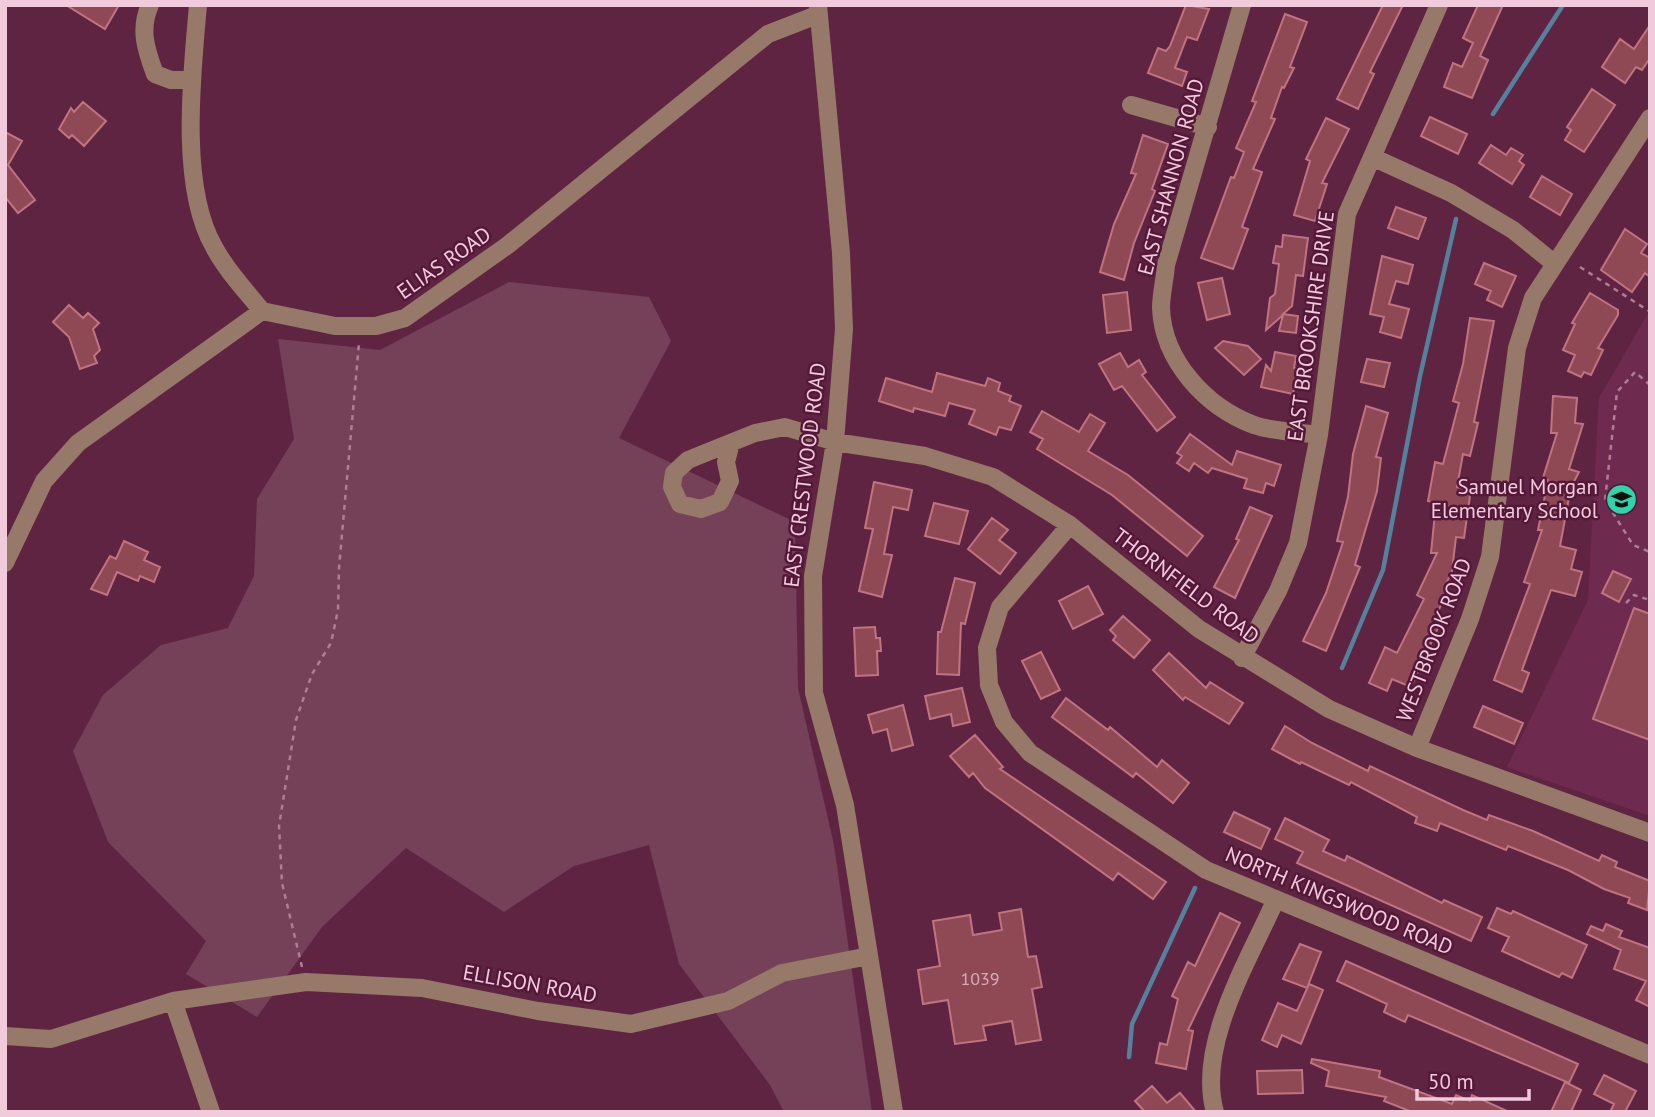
<svg xmlns="http://www.w3.org/2000/svg" width="1655" height="1117" font-family="'PT Sans',sans-serif">
  <rect width="100%" height="100%" fill="#602443"/>
  <path fill="#6f2b4f" d="M1650 310V816L1507 767 1588 600 1599 398Z"/>
  <path fill="#744159" d="M509 282 649 297 671 341 619 438 795 522 798 688 834 845 872 1112H784L770 1085 679 964 649 845 574 866 504 912 406 848 322 927 257 1017 186 974 206 941 108 842 73 751 103 695 161 645 228 628 254 576 257 499 294 439 278 339 380 350Z"/>
  <g fill="none" stroke-linecap="round" stroke-linejoin="round">
    <path stroke="#54829d" stroke-width="4.5" d="M1493 114 1563 5
      M1342 668 1383 570 1420 376 1456 219
      M1129 1057 1132 1024 1195 888"/>
  </g>
  <path fill="#8f4955" stroke="#bf747f" stroke-width="2" d="M66 5H119L105 29Z
    M1186 5 1209 9 1197 40 1187 37 1175 68 1187 72 1182 86 1148 73 1158 48 1166 51 1170 46Z
    M1383 5H1403L1370 72 1374 74 1358 109 1337 99Z
    M1478 5H1503L1480 56 1488 60 1472 98 1444 87 1453 63 1462 67 1473 43 1463 38Z
    M1285 14 1307 22 1290 67 1294 68 1284 88 1282 87 1271 118 1275 119 1253 169 1262 172 1242 227 1248 229 1233 269 1201 258 1231 177 1234 178 1244 152 1236 148 1256 102 1252 101Z
    M1650 25V58L1642 70 1636 67 1625 83 1602 67 1620 39 1634 49Z
    M1592 89 1615 105 1584 152 1565 140 1571 130 1567 127Z
    M83 102 106 121 84 146 72 135 69 138 59 129 71 108 74 112Z
    M1430 117 1467 134 1458 154 1421 136Z
    M1326 118 1349 129 1322 183 1327 184 1315 221 1294 215 1310 161 1306 159Z
    M5 132 22 141 8 165 35 200 18 213 5 197Z
    M1143 135 1168 144 1152 189 1155 191 1134 243 1124 280 1100 272 1114 224 1136 174 1131 173Z
    M1491 145 1506 155 1511 148 1523 155 1519 161 1524 165 1512 184 1479 163Z
    M1542 176 1572 194 1560 215 1530 197Z
    M1396 207 1426 218 1418 239 1388 228Z
    M1625 229 1647 244 1641 253 1650 258V277L1645 273 1632 292 1601 270Z
    M1283 235 1308 238 1303 276 1296 275 1292 306 1283 314 1298 316 1296 333 1279 331 1283 315 1266 330 1270 298 1275 294 1279 264 1273 263 1276 246 1282 247Z
    M1382 256 1413 265 1408 284 1396 281 1389 304 1409 309 1401 338 1380 332 1384 317 1370 314Z
    M1484 263 1516 276 1502 307 1487 300 1491 291 1475 284Z
    M1222 278 1230 314 1207 320 1198 283Z
    M1127 292 1131 330 1107 333 1103 295Z
    M1590 293 1618 310V315L1598 348 1603 350 1591 375 1584 372 1581 377 1568 371 1575 355 1563 350 1575 324 1572 323Z
    M69 305 83 318 88 313 99 323 93 329 100 350 94 356 97 363 80 369 69 337 53 322Z
    M1470 318 1494 321 1474 422 1478 423 1470 456 1463 454 1457 487 1471 489 1464 538 1456 537 1452 571 1447 582 1451 583 1436 616 1442 619 1411 687 1392 679 1387 691 1369 683 1385 647 1397 653 1424 599 1417 595 1437 553H1431L1436 503 1428 501 1435 462 1443 464 1459 403 1453 401 1463 364Z
    M1223 341 1248 346 1261 359 1244 375 1215 348Z
    M1275 352 1296 356 1294 368 1298 369 1293 394 1261 387 1266 365 1271 371Z
    M1120 353 1128 367 1139 360 1146 372 1142 375 1175 417 1157 431 1122 386 1114 390 1099 364Z
    M1367 359 1390 363 1384 387 1361 382Z
    M937 373 985 386 988 378 1000 383 998 391 1011 396 1009 401 1021 406 1011 430 999 427 996 435 969 424 975 410 949 403 945 416 914 408 913 412 879 401 886 378 932 392Z
    M1553 396 1577 398 1575 423 1583 424 1569 469 1579 472 1571 487 1560 546 1576 550 1571 569 1582 572 1575 596 1551 590 1522 670 1529 673 1522 692 1494 680 1530 584 1524 582 1542 530H1538L1548 480 1543 478 1557 433H1551Z
    M1366 406 1388 413 1376 457 1381 458 1377 491 1355 565 1360 567 1326 651 1303 641 1326 593 1343 542 1337 541 1348 497 1353 454Z
    M1042 411 1079 432 1090 414 1105 423 1088 451 1128 475 1203 536 1187 556 1112 495 1037 449 1043 439 1030 432Z
    M1190 434 1232 465 1237 451 1281 465 1274 486 1266 483 1263 493 1244 488 1247 479 1212 468 1208 473 1194 463 1189 471 1177 463 1182 456 1177 453Z
    M874 482 912 490 908 510 893 507 884 554 892 555 882 597 859 591 873 529 865 528Z
    M934 503 968 511 959 544 925 536Z
    M1250 507 1272 516 1235 598 1214 587 1239 540 1236 539Z
    M992 518 1008 530 999 540 1016 553 1000 574 968 549Z
    M124 541 148 552 144 560 160 567 154 582 140 576 138 581 117 572 107 595 91 589 110 556 116 559Z
    M1613 571 1631 579 1619 602 1602 593Z
    M955 578 975 583 965 624 961 623 959 675 937 674 938 632H941Z
    M1088 586 1103 614 1073 629 1059 601Z
    M1634 608 1650 614V740L1593 719Z
    M1123 616 1150 640 1134 658 1113 640 1116 636 1110 630Z
    M875 627 876 638H880L881 651H877L878 675 856 676 854 628Z
    M1041 652 1060 690 1041 699 1022 661Z
    M1169 653 1206 688 1210 682 1243 703 1229 724 1185 697 1183 700 1153 670Z
    M962 688 970 722 953 726 951 714 930 719 925 696Z
    M1066 698 1108 730 1110 727 1157 767 1162 760 1189 783 1173 803 1136 773 1133 777 1052 717Z
    M903 705 913 745 892 751 887 729 873 733 868 715Z
    M1483 706 1523 723 1514 744 1474 727Z
    M1285 726 1312 743 1368 771 1370 766 1463 810 1487 820 1489 815 1533 831 1599 861 1602 855 1617 862 1615 867 1650 881 1647 910 1628 903 1630 898 1604 889 1568 870 1508 846 1506 850 1440 823 1437 831 1415 823 1417 817 1351 782 1349 785 1301 762 1300 764 1272 749Z
    M975 735 1003 767 1000 769 1166 882 1153 899 1118 873 1113 880 985 788 973 773 969 777 950 756Z
    M1234 812 1270 829 1261 849 1224 832Z
    M1285 818 1329 840 1323 851 1345 861 1347 856 1442 903 1444 900 1482 917 1471 941 1297 863 1303 852 1275 839Z
    M1497 908 1511 914 1513 911 1587 945 1572 978 1562 973 1559 977 1502 951 1509 937 1488 928Z
    M1021 909 1028 957 1036 956 1042 987 1032 989 1041 1040 1016 1044 1012 1021 983 1026 986 1040 955 1044 948 1000 923 1004 918 970 940 966 933 921 970 915 973 935 1002 930 999 913Z
    M1220 913 1240 923 1188 1030 1193 1031 1186 1069 1156 1063 1160 1043 1167 1045 1178 999 1172 996 1188 962 1195 966Z
    M1606 924 1622 931 1619 937 1650 948V1007L1636 1000 1646 981 1614 969 1621 950 1587 934 1591 926 1603 931Z
    M1300 944 1321 952 1307 988 1283 979Z
    M1346 961 1578 1064 1569 1083 1408 1015 1405 1022 1384 1012 1387 1004 1337 981Z
    M1309 984 1323 990 1301 1044 1282 1035 1277 1047 1262 1040 1278 1003 1297 1011Z
    M1312 1059 1380 1071 1379 1077 1452 1104 1456 1095 1470 1101 1472 1095 1509 1112H1412L1384 1101 1386 1097 1326 1086 1329 1071 1311 1063Z
    M1302 1070 1303 1093 1258 1094 1257 1071Z
    M1604 1075 1636 1091 1625 1112H1610L1614 1104 1594 1094Z
    M1565 1082 1581 1090 1571 1112H1551Z
    M1152 1086 1167 1103 1180 1093 1196 1112H1145L1135 1101Z"/>
  <g fill="none" stroke-linecap="round" stroke-linejoin="round">
    <path stroke="#ae7e95" stroke-width="2.5" stroke-dasharray="5 5" stroke-linecap="butt" d="M1580 267 1649 311
      M1650 385 1635 372 1617 392 1605 500 1633 545 1650 552
      M1626 603 1634 595 1650 600
      M302 967 282 883 279 826 296 720 312 674 331 643 338 610 339 568 359 343"/>
    <path stroke="#967969" stroke-width="18" d="M150 5C139 29 146 50 155 74L171 80H192
      M198 5C192 74 179 186 214 247 226 270 246 291 262 311
      M818 5 841 253 844 329 835 442 813 576 814 693 845 805 894 1112
      M1242 5 1166 265C1165 279 1161 294 1161 308 1163 361 1206 407 1254 425 1274 432 1299 432 1319 435
      M1131 105 1208 127
      M1372 157 1451 193 1513 230 1555 264
      M731 443 726 462 730 481 720 502 701 509 680 504 672 487 673 479 674 473 688 460 755 433 785 427 835 442 925 456 993 477 1070 525 1199 629 1329 709 1417 748 1650 833
      M1070 525 1000 607 987 648 989 685 1004 722 1030 753 1206 870 1650 1055
      M5 563 44 481 78 443 262 311 335 326H376L405 318 508 245 768 34 817 15
      M1242 658 1278 591 1298 543 1319 435 1347 214 1439 5
      M1417 748 1470 619 1490 557 1517 348 1533 298 1650 118
      M173 1001 306 982 422 988 538 1011 631 1024 728 1001 782 973 869 956
      M5 1036 51 1039 173 1001 211 1112
      M1215 1112C1196 1045 1249 960 1276 899"/>
  </g>
  <defs>
    <symbol id="school-disc" viewBox="-11 -11 22 22"><circle r="9.5" fill="#30d4aa" stroke="#541939"/><path d="M0-5L7-2L0 1L-7-2ZM-4 1L0 2.5L4 1V4Q0 6-4 4Z" fill="#111"/></symbol>
  </defs>
  <g fill-rule="evenodd">
    <use href="#school-disc" x="1604" y="482" width="35" height="35"/>
  </g>
  <g text-anchor="middle" stroke-width="5" stroke-linejoin="round" paint-order="stroke">
    <g font-size="18" fill="#d8aaba">
      <text x="980" y="985">1039</text>
    </g>
    <g font-size="21" fill="#f1cadb" stroke="#541939">
      <text transform="translate(1171 177) rotate(-75)" y="7">EAST SHANNON ROAD</text>
      <text transform="translate(444 263) rotate(-35)" y="7">ELIAS ROAD</text>
      <text transform="translate(1311 326) rotate(-82)" y="7">EAST BROOKSHIRE DRIVE</text>
      <text transform="translate(805 475) rotate(-83)" y="7">EAST CRESTWOOD ROAD</text>
      <text transform="translate(1186 586) rotate(37)" y="7">THORNFIELD ROAD</text>
      <text transform="translate(1434 640) rotate(-69)" y="7">WESTBROOK ROAD</text>
      <text transform="translate(1339 901) rotate(23)" y="7">NORTH KINGSWOOD ROAD</text>
      <text transform="translate(530 984) rotate(10)" y="7">ELLISON ROAD</text>
    </g>
    <g font-size="21" fill="#f1cadb" stroke="#541939" text-anchor="end">
      <text x="1598" y="494">Samuel Morgan<tspan x="1598" dy="24">Elementary School</tspan></text>
    </g>
  </g>
  <rect width="1655" height="1117" fill="none" stroke="#f1cadb" stroke-width="14"/>
  <path d="M1417 1089v10h112v-10" fill="none" stroke="#f1cadb" stroke-width="3.5"/>
  <text x="1428" y="1089" font-size="21" fill="#f1cadb" stroke="#541939" stroke-width="5" paint-order="stroke">50 m</text>
</svg>
